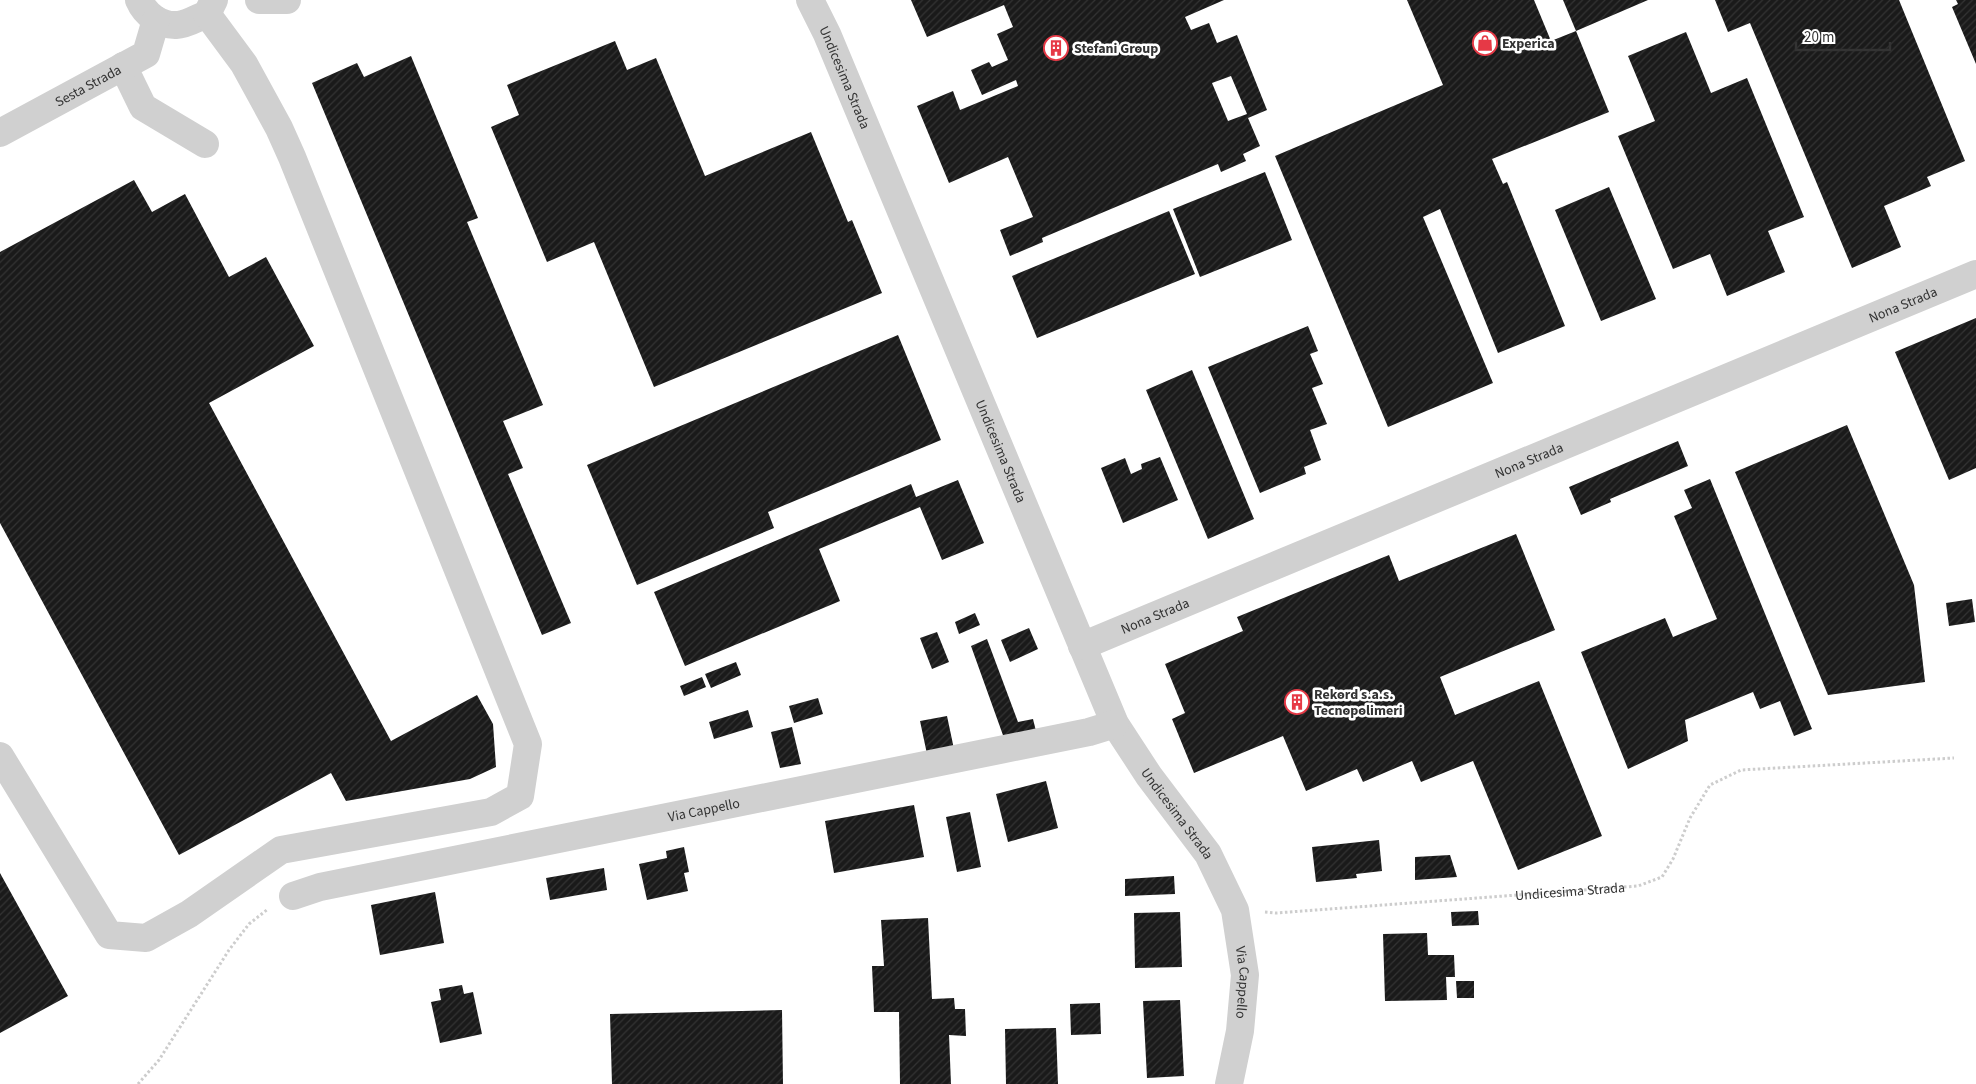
<svg xmlns="http://www.w3.org/2000/svg" width="1976" height="1084" font-family="'Source Sans 3',sans-serif">
  <defs>
    <pattern id="building-hatch" width="6" height="6" patternUnits="userSpaceOnUse" patternTransform="scale(1.25)"><rect width="6" height="6" fill="#1a1a1a"/><path d="M-1 1l2-2M0 6l6-6M5 7l2-2" fill="none" stroke="#333"/></pattern>
  </defs>
  <rect width="100%" height="100%" fill="#fff"/>
  <path fill="url(#building-hatch)" fill-rule="evenodd" d="M911 0H1224L1185 17 1191 30 1209 23 1217 43 1237 35 1267 110 1248 118 1260 146 1243 154 1246 161 1221 172 1218 164 1042 238 1043 242 1010 256 1000 230 1033 217 1008 157 949 183 917 106 953 91 960 110 1018 86 1016 80 982 95 971 70 989 62 992 67 1008 60 997 34 1013 27 1004 5 927 37ZM1231 76 1247 114 1228 121 1212 83Z
    M1407 0H1534L1551 41 1576 31 1609 112 1492 159 1503 184 1507 182 1565 326 1498 353 1440 209 1423 217 1493 383 1388 427 1275 156 1443 85Z
    M1563 0H1648L1576 31Z
    M1715 0H1899L1965 161 1927 177 1931 186 1884 206 1901 247 1852 268 1750 23 1728 32Z
    M1956 0H1976V64L1952 7 1958 4Z
    M1686 32 1711 93 1747 78 1804 217 1768 231 1785 272 1727 296 1710 254 1673 269 1618 136 1655 121 1628 56Z
    M615 41 627 70 656 58 705 176 811 132 848 222 852 220 882 293 654 387 594 242 547 262 491 127 519 115 507 85Z
    M411 56 478 218 467 222 543 405 503 421 523 468 508 474 571 623 542 635 312 83 357 63 364 77Z
    M1265 172 1292 240 1200 277 1173 209Z
    M134 180 152 212 185 194 229 277 266 257 314 346 209 403 391 741 477 695 493 724 496 767 470 779 346 801 331 773 179 855 0 523V252Z
    M1609 187 1656 299 1601 321 1555 210Z
    M1169 211 1195 274 1037 338 1012 276Z
    M1976 318V468L1949 480 1895 352Z
    M1308 326 1318 351 1310 354 1323 384 1312 388 1327 424 1310 430 1321 460 1304 467 1306 474 1260 493 1208 367Z
    M898 335 941 440 768 512 774 528 637 585 587 465Z
    M1192 370 1254 519 1208 539 1146 390Z
    M1847 425 1914 585 1925 682 1828 695 1735 472Z
    M1678 441 1688 466 1610 499 1611 502 1581 515 1569 487Z
    M1160 457 1178 500 1123 523 1101 468 1125 458 1131 474 1142 469 1141 464Z
    M1710 479 1812 729 1794 736 1780 701 1760 709 1753 692 1685 720 1688 741 1628 769 1581 652 1665 618 1673 637 1717 619 1674 516 1692 508 1684 490Z
    M958 480 984 543 942 560 920 507 819 549 840 601 685 666 654 592 911 484 916 497Z
    M1516 534 1555 630 1440 677 1455 715 1539 681 1602 836 1518 870 1473 761 1421 782 1412 761 1363 782 1357 769 1306 791 1283 736 1194 773 1172 719 1185 713 1165 664 1243 631 1237 617 1389 555 1399 581Z
    M1972 599 1975 622 1949 626 1946 603Z
    M975 613 980 625 959 634 955 622Z
    M1029 628 1038 649 1010 662 1001 640Z
    M937 632 949 662 932 669 920 638Z
    M987 639 1018 722 1033 719 1036 731 1004 738 971 646Z
    M736 662 741 675 711 688 705 674Z
    M702 677 706 687 684 696 680 686Z
    M818 698 823 714 794 723 789 706Z
    M748 710 753 727 714 739 709 722Z
    M947 716 954 749 927 754 920 721Z
    M792 727 801 764 780 768 771 732Z
    M1046 781 1058 828 1008 842 996 794Z
    M914 805 924 857 834 873 825 821Z
    M970 812 981 867 957 872 946 817Z
    M1379 840 1382 871 1356 874 1357 878 1316 882 1312 847Z
    M684 847 689 872 684 873 688 891 647 900 639 864 667 858 666 851Z
    M1450 855 1457 877 1415 880V857Z
    M604 868 607 890 550 900 546 878Z
    M0 873 68 996 0 1033Z
    M1174 876 1175 894 1125 896V879Z
    M435 892 444 943 380 955 371 905Z
    M1478 911 1479 925 1452 926 1451 912Z
    M1180 912 1182 967 1135 968 1134 913Z
    M928 918 932 999 954 998 955 1009H965L966 1036 949 1035 951 1084H900L899 1012H874L872 966H884L881 920Z
    M1427 933 1428 955H1454L1455 977H1446L1447 1000 1385 1001 1383 934Z
    M1456 981H1474V998H1457Z
    M462 985 464 994 473 992 482 1034 440 1043 431 1002 441 1000 439 989Z
    M1180 1000 1184 1076 1147 1078 1143 1001Z
    M1100 1003 1101 1034 1071 1035 1070 1004Z
    M782 1010 783 1084H612L610 1014Z
    M1056 1028 1058 1084H1006L1005 1029Z"/>
  <g fill="none" stroke-linecap="round" stroke-linejoin="round">
    <g stroke="#cdcdcd" stroke-width="3" stroke-dasharray="2.5 2.5" stroke-linecap="butt">
      <path id="s1" d="M1265 912 1276 913 1638 886 1662 877 1673 859 1690 818 1710 785 1741 770 1954 758"/>
      <path d="M138 1084 159 1060 229 950 249 924 268 909"/>
    </g>
    <g stroke="#d0d0d0" stroke-width="28">
      <path d="M139 0C145 14 160 26 177 25 186 25 199 17 207 14L214 0"/>
      <path d="M259 0H287"/>
      <path id="s2" d="M810 0 827 34 1115 724 1149 776 1208 854 1235 910 1245 975 1240 1031 1229 1084"/>
      <path d="M123 66 143 107 205 144"/>
      <path id="s3" d="M0 133 146 54 156 20"/>
      <path id="s4" d="M1082 646 1976 274"/>
      <path d="M0 756 109 935 146 938 189 914 281 850 491 812 520 796 528 744 292 157 279 128 244 64 207 14"/>
      <path id="s5" d="M293 896 320 887 1089 732 1115 724"/>
    </g>
  </g>
  <defs>
    <symbol id="shop-ring" viewBox="-11 -11 22 22"><circle r="9.5" fill="#fff" stroke="#e63946" stroke-width="1.5"/><path d="M-5-2.5h2.3a2.7 3.5 0 0 1 5.4 0H5L5.5 6h-11ZM-1.5-2.5h3a1.5 2.3 0 0 0-3 0Z" fill="#e63946"/></symbol>
    <symbol id="building-ring" viewBox="-11 -11 22 22"><circle r="9.5" fill="#fff" stroke="#e63946" stroke-width="1.5"/><path d="M-4-6H4V6H1V3H-1V6H-4ZM-2.5-4.3h1.7v1.8h-1.7ZM.8-4.3h1.7v1.8H.8ZM-2.5-1h1.7V.8h-1.7ZM.8-1h1.7V.8H.8Z" fill="#e63946"/></symbol>
  </defs>
  <g fill-rule="evenodd">
    <use href="#shop-ring" x="1471" y="29" width="28" height="28"/>
    <use href="#building-ring" x="1042" y="34" width="28" height="28"/>
    <use href="#building-ring" x="1283" y="688" width="28" height="28"/>
  </g>
  <g text-anchor="middle" stroke-width="5" stroke-linejoin="round" paint-order="stroke">
    <g font-size="14" font-weight="bold" fill="#333" stroke="#fff" text-anchor="start">
      <text x="1502" y="48">Experica</text>
      <text x="1074" y="53">Stefani Group</text>
      <text x="1314" y="699">Rekord s.a.s.<tspan x="1314" dy="16">Tecnopolimeri</tspan></text>
    </g>
    <g font-size="14" fill="#333" stroke="#fff">
      <text dy="5" stroke="none"><textPath href="#s2" startOffset="85">Undicesima Strada</textPath></text>
      <text dy="5" stroke="none"><textPath href="#s3" startOffset="100">Sesta Strada</textPath></text>
      <text dy="5" stroke="none"><textPath href="#s4" startOffset="889">Nona Strada</textPath></text>
      <text dy="5" stroke="none"><textPath href="#s2" startOffset="490">Undicesima Strada</textPath></text>
      <text dy="5" stroke="none"><textPath href="#s4" startOffset="484">Nona Strada</textPath></text>
      <text dy="5" stroke="none"><textPath href="#s4" startOffset="79">Nona Strada</textPath></text>
      <text dy="5" stroke="none"><textPath href="#s5" startOffset="420">Via Cappello</textPath></text>
      <text dy="5" stroke="none"><textPath href="#s2" startOffset="895">Undicesima Strada</textPath></text>
      <text dy="5" stroke="none"><textPath href="#s1" startOffset="306">Undicesima Strada</textPath></text>
      <text dy="5" stroke="none"><textPath href="#s2" startOffset="1081">Via Cappello</textPath></text>
    </g>
  </g>
  <path d="M1796 42v8h94v-8" fill="none" stroke="#333333" stroke-width="2.5"/>
  <text x="1804" y="42" font-size="15" fill="#333333" stroke="#ffffff" stroke-width="4" paint-order="stroke">20 m</text>
</svg>
